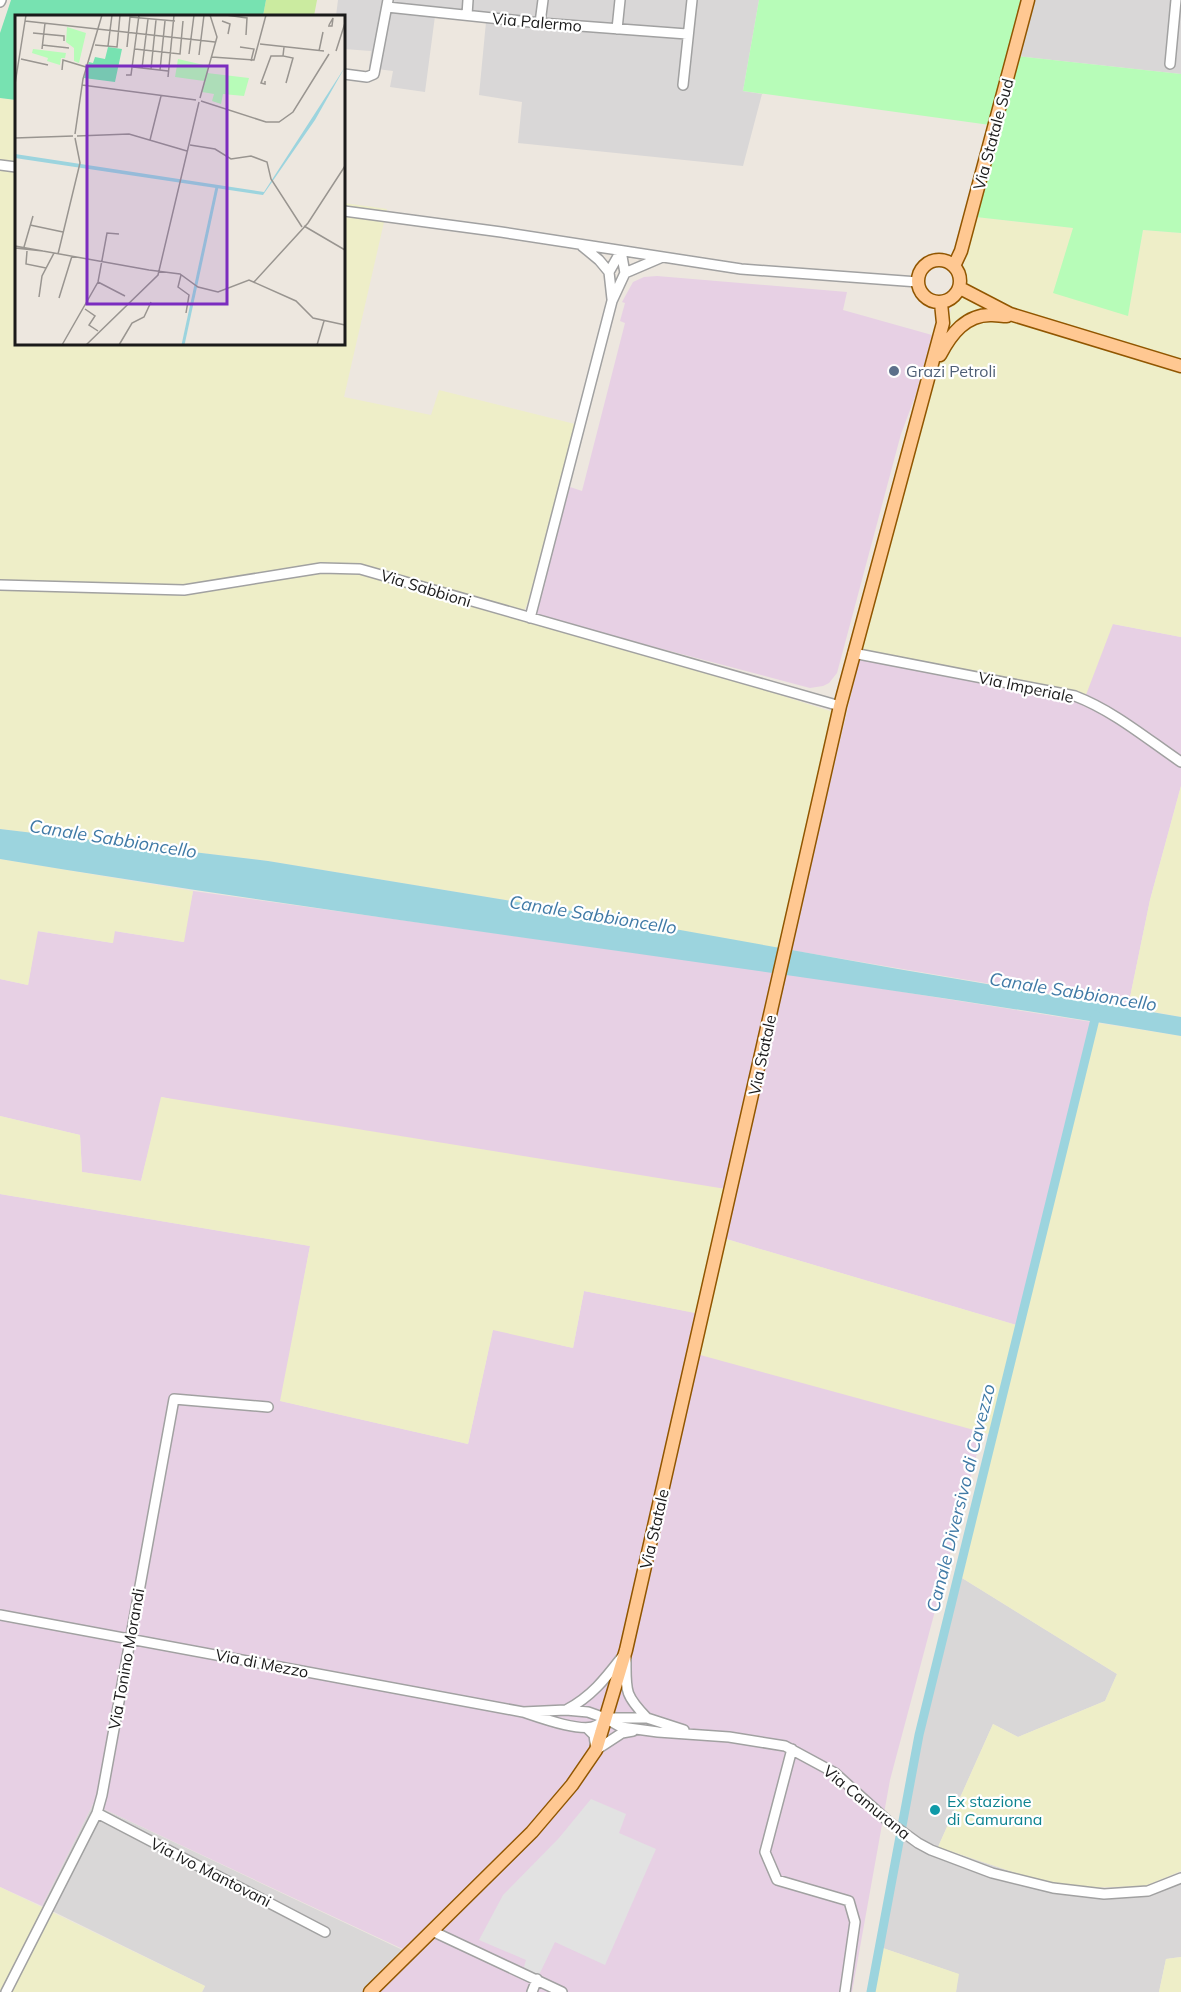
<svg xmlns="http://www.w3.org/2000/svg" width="1181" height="1992" font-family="Mulish,sans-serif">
  <rect width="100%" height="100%" fill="#ede7df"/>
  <path fill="#d9d7d7" d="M338 0H759L743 91 762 94 743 166 518 143 522 102 479 95 486 22 435 16 425 92 390 87 393 71 369 68 371 51 344 49V16H336Z
    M1021 0H1181V74L1008 55Z
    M962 1578 1117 1674 1105 1701 1018 1737 993 1724 938 1847 1022 1875 1098 1893 1143 1891 1181 1875V1957L1166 1959 1159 1992H956L958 1974 877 1946 911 1769Z
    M93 1804 409 1953 369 1992H202L205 1986 42 1906Z"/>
  <path fill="#e7d0e4" d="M657 276 847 292 843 310 932 335 916 394 901 434 837 673 829 683 823 686 810 688 537 616V605L570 487 582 491 625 323 620 321 625 303 622 302 633 282 644 277Z
    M1113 624 1181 637V786L1150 900 1128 1007 790 950 861 653Z
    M193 891 808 977 1092 1022 1023 1327 723 1238 162 1097 141 1181 82 1172 80 1135 0 1116V979L28 985 37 931 112 943 114 931 183 942Z
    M0 1194 310 1246 281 1401 468 1444 493 1329 573 1348 584 1291 701 1314 985 1423 890 1780 852 1992H369L409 1952 93 1804 42 1906 0 1887Z"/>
  <path fill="#eeeec8" d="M0 98 16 100V344H344V203L387 209 344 397 431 415 439 390 575 424 528 602 523 613 833 712 778 948 602 916 268 861 0 829Z
    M977 217 1073 228 1128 315 1143 230 1181 233V637L1113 624 1084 700 861 653 943 339Z
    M1181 786V1017L1128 1007 1150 900Z
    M0 859 193 891 184 942 115 931 113 943 38 931 28 985 0 979Z
    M1092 1022 1181 1036V1871L1145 1886 1077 1888 1022 1875 938 1847 993 1724 1018 1737 1105 1701 1117 1674 962 1578 996 1436 693 1353 700 1314 584 1291 573 1348 493 1330 468 1444 280 1401 310 1246 0 1194V1116L80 1135 82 1172 141 1181 161 1097 732 1190 723 1238 1023 1327Z
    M0 1887 205 1986 202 1992H0Z
    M877 1946 959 1974 956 1992H869Z
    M1181 1957V1992H1159L1166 1959Z"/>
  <path fill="#cbeba0" d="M266 0H317L314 16H263Z"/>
  <path fill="#b7fcb8" d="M759 0H1021L1008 55 1181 74V233L1143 230 1128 316 1053 293 1073 228 967 216 990 125 743 91Z"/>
  <path fill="#77e2b1" d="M11 0H266L263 16H16V100L0 98V33Z"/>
  <path fill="#e2e2e2" d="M591 1799 626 1814 619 1833 656 1849 605 1965 555 1942 537 1979 524 1967 526 1960 479 1940 503 1895 559 1838Z"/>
  <path fill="#9cd4de" d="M0 829 268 861 602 916 898 969 1181 1017V1036C788 970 393 924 0 859Z"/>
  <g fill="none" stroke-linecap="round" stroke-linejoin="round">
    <path stroke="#9cd4de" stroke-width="9" d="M871 1992 919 1735 1096 1015"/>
    <defs>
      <path id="minor" d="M0 2 1 0
        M387 7 540 23 687 34
        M467 15 468 0
        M540 23 543 0
        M617 29 620 0
        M1170 64 1176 0
        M344 74 367 77 374 74 388 0
        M683 85 692 0
        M0 165 16 167
        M344 211 501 232 741 269 918 282
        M582 246 599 260 609 272
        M621 251 625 273
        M612 299 609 272 621 251
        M0 585 184 590 321 568 360 569 840 706
        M530 618 612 301 625 273 660 258
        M853 653 1075 696C1114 711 1147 739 1181 762
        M0 1615 523 1712C538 1717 584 1734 597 1725 600 1724 602 1721 604 1719
        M626 1658C626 1691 624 1694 647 1718
        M566 1710C591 1697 605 1679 622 1657
        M523 1712 566 1710 588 1712 605 1718 621 1727 658 1732 729 1737 785 1746 835 1773 889 1822 918 1843 931 1850 992 1873 1053 1888 1104 1894 1148 1891 1181 1878
        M607 1718H647L684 1730
        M587 1728 594 1735 596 1750 622 1733 633 1731
        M792 1749 765 1852 777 1880 849 1901 855 1922 845 1992
        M97 1813 325 1932
        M432 1931 562 1992
        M6 1992 97 1813 102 1795 174 1399 268 1407
        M532 1992 537 1979"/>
      <path id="major" d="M918 281a21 21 0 1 1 42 0a21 21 0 1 1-42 0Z
        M954 266 961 251 1028 0
        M960 288 1010 314 1181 366
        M940 355C951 334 966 314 992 315 997 315 1002 316 1007 316
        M370 1992 532 1832 572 1785 596 1750 626 1650 840 706 943 323 941 303"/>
    </defs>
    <use href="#minor" stroke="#a1a1a1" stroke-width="12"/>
    <use href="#major" stroke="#915600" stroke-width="15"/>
    <use href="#minor" stroke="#fff" stroke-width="9"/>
    <use href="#major" stroke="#ffc892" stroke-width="12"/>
  </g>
  <circle fill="#5c6f8a" stroke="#fff" stroke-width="2" cx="894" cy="371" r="6"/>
  <circle fill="#0f9aa8" stroke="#fff" stroke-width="2" cx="935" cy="1810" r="6"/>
  <g text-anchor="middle" stroke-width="4.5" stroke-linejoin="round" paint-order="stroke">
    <g font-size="16" fill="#1a1a1a" stroke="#fff">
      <text transform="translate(537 22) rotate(5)" y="6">Via Palermo</text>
      <text transform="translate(993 134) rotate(-75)" y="6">Via Statale Sud</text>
      <text transform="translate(426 588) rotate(17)" y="6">Via Sabbioni</text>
      <text transform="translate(1026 687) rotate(12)" y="6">Via Imperiale</text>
      <text transform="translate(762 1055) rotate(-78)" y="6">Via Statale</text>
      <text transform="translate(654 1529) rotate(-77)" y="6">Via Statale</text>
      <text transform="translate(126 1659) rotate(-80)" y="6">Via Tonino Morandi</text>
      <text transform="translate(262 1663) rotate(11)" y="6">Via di Mezzo</text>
      <text transform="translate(867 1802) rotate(39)" y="6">Via Camurana</text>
      <text transform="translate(211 1872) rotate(27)" y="6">Via Ivo Mantovani</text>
    </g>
    <g font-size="16" fill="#4e5e75" stroke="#fff" text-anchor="start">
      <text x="906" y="377">Grazi Petroli</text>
    </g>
    <g font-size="16" fill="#0d838f" stroke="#fff" text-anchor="start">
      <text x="947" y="1807">Ex stazione<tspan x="947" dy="18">di Camurana</tspan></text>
    </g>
    <g font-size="18" font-style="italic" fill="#407aa6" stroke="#fff">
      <text transform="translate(113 839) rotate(9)" y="6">Canale Sabbioncello</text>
      <text transform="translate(593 915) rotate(9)" y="6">Canale Sabbioncello</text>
      <text transform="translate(1073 992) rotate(9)" y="6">Canale Sabbioncello</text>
      <text transform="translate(961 1498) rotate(-76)" y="6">Canale Diversivo di Cavezzo</text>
    </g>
  </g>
  <g transform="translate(15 15)">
    <rect width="330" height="330" fill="#ede7df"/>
    <path d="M52 12 71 18 64 48 59 46V33L51 27ZM18 34 51 38 50 43H46L45 50 32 46 33 43 17 38ZM163 44 193 51 192 58 234 63 229 81 208 79 206 89 197 86 199 79 187 77 189 66 160 62Z" fill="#b7fcb8"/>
    <path d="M93 32 107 34 100 67 69 63 74 47 78 48 80 42 90 44Z" fill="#77e2b1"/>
    <path d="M330 52 300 105 248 180 0 143V139L249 177Z" fill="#9cd4de"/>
    <path fill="none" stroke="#9cd4de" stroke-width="3" d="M168 330 202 172"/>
    <path fill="none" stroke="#999590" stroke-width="1.5" d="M211 0 232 3 231 20M10 6 200 27M207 6 215 9 213 19M313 11H317L318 3 314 10M18 18 49 21V26M245 29 309 36M27 30 54 33M80 30 102 32 105 0M93 31 97 0M112 32 115 2 160 6M225 32 239 34 236 46M269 32 268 41 278 43 271 68M27 34 30 8M120 34 165 39 168 6M304 36 308 17M321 36 330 8M174 39 179 0M184 40 189 0M197 42 239 45 251 0M6 44 33 50M118 52 153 56M127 53 133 4M136 54 141 5M47 55 48 45 71 52M145 55 150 6M111 60H116L124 0M153 62 159 0M250 66V69L246 68 256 41H268M0 69 11 0M67 70 181 85M185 83 202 22 195 0M186 86 251 107H264L278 97 314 39M60 119 68 64 87 0M62 121 114 119 172 136M0 123 58 121M135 125 146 81M175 130 200 134 216 144 236 141 252 147 256 164 287 212M15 210 48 217M289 211 330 235M0 231 134 255M9 232 18 201M0 233 28 236M12 236 11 249 31 253M43 239 65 148 60 123M134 255 165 259 183 272 203 277 234 265 281 286 298 303 330 310M166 260 163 272 174 280 171 298M83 267 110 281M239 267 293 208 330 151M24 282 27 261 39 238M44 283 57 241M70 294 80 301 74 310 83 316M47 330 83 267 92 218 104 219M71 330 143 260 184 87M104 330 117 308 129 302 136 287M302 330 309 306"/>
    <path fill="#7b2cbf" fill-opacity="0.15" stroke="#7b2cbf" stroke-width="3" d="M72 51H212V289H72Z"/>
    <rect width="330" height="330" fill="none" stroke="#1a1a1a" stroke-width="3"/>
  </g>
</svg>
